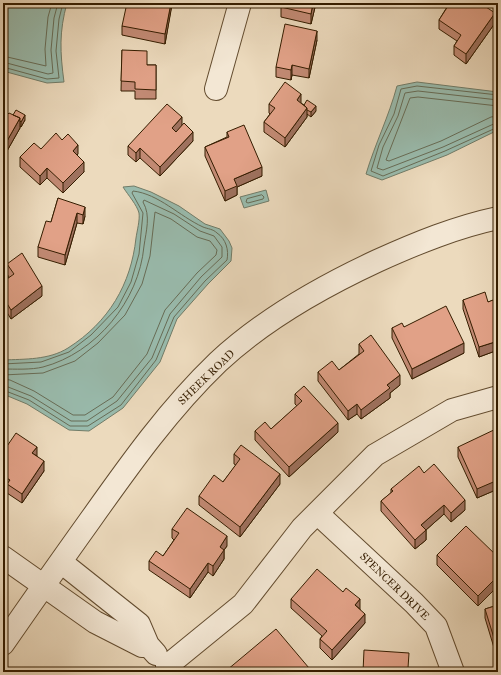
<svg xmlns="http://www.w3.org/2000/svg" width="501" height="675" font-family="'IM FELL Great Primer',serif">
  <rect width="100%" height="100%" fill="#ecdabd"/>
  <filter id="stains"><feTurbulence type="fractalNoise" baseFrequency=".005" numOctaves="4"/><feColorMatrix values="0 0 0 0 .2 0 0 0 0 .09 0 0 0 0 .02 0 0 0 .5 -.17"/></filter>
  <radialGradient id="worn" r=".72"><stop offset=".6" stop-color="#630" stop-opacity="0"/><stop offset="1" stop-color="#630" stop-opacity=".3"/></radialGradient>
  <path fill="#99bbad" stroke="#717c68" d="M3 3H67C59 32 60 52 64 82L47 83 3 71Z
    M417 82 498 92V130L447 155 382 180 366 174C375 144 389 116 397 86Z
    M134 186 151 192 179 206 205 224 220 229 229 241 232 248 231 261 208 284 177 319 160 362 123 408 89 431 69 430 27 404 3 394V360C25 359 49 360 68 348 109 322 131 284 136 238 137 231 140 220 139 213 137 205 128 195 123 187Z
    M266 190 269 201 244 208 240 197Z"/>
  <g fill="none" stroke-linecap="round" stroke-linejoin="round">
    <path stroke="#676c56" stroke-width="1" d="M3 56 46 66 45 49 48 17 52 3
      M3 62 48 74 53 73 51 50 54 18 58 3
      M3 67 47 79 59 78 56 51 59 19 63 3
      M498 95 417 86 401 89 394 114 379 145 371 171 383 176 445 151 498 127
      M498 100 418 91 405 93 398 116 383 147 377 168 383 170 443 147 498 122
      M498 106 418 97 410 98 386 160 389 161 441 141 491 117 498 116
      M262 195 264 197 263 199 248 203 246 202 247 199Z
      M3 364 41 362 69 352 91 335 118 307 131 282 139 254 143 213 132 193 133 191C159 194 179 216 203 227 208 229 213 229 217 233 226 239 229 250 227 260L205 281 174 317 156 360 121 405 88 426H70L29 400 3 390
      M3 369C15 369 31 370 43 367 96 353 139 301 144 246 146 231 151 216 143 202L144 200 174 214 200 231 214 236 222 247V257L201 277 170 314 152 358 117 401 87 421H71L31 396 3 385
      M3 375 43 373 75 361 98 343 125 315 142 284 150 256 155 212 171 219 197 237 210 241 217 250 216 255 197 273 165 310 147 354 113 397 85 415H73L34 391 10 380 3 379"/>
    <defs>
      <path id="minor" d="M216 89 240 3
        M317 513 414 603 436 626 453 672
        M3 557 95 622 142 646 148 645
        M61 562 139 624 148 645 156 654
        M3 644C32 602 61 561 91 519 130 464 169 409 218 362 264 319 321 287 377 261 417 243 456 227 498 218
        M167 666 243 604 302 528 375 455 452 410 498 397"/>
    </defs>
    <use href="#minor" stroke="#634c2f" stroke-width="24"/>
    <use href="#minor" stroke="#f3e7d4" stroke-width="22"/>
  </g>
  <path fill="#c28a74" stroke="#351d00" d="M172 3 165 44 122 35V26Z
    M316 3 311 24 281 17V7Z
    M446 3H482V4L495 23 466 64 454 55V46L457 41 439 29V20L447 7 446 6Z
    M317 40 309 78 292 75 291 80 276 77V67Z
    M122 50 147 65H156V99H135V91H121Z
    M301 103 304 105 316 111 311 117 307 114V117L285 147 264 132V122L270 114 269 113V104Z
    M3 111 8 114 25 120 21 127 20 126V128L3 158Z
    M182 125 193 141 160 176 140 158 136 162 128 155V146Z
    M227 132 262 176 237 187V195L225 201 205 156V147L227 137Z
    M78 154 77 155 84 172 63 193 47 178 40 185 20 167V157Z
    M58 198 85 216 83 224 77 223 65 265 38 257V247L51 222Z
    M7 264 42 296 11 319 3 306V273L7 279 9 277 7 274Z
    M497 293H498V350L479 357 463 309V300L488 302 497 299Z
    M404 327 464 353 412 379 392 338V328Z
    M359 344 400 385 390 393V398L361 419 357 414 348 420 318 381V372L339 370 359 354Z
    M295 394 338 432 289 477 255 440V431L271 429 297 406 295 404Z
    M458 447 498 482V489L477 498 458 457Z
    M3 452 37 456 44 471 22 503 7 493V488L3 485Z
    M234 454 280 484 240 537 199 505V496L223 482 236 465 234 464Z
    M424 473 465 510 451 522 444 514 426 530V540L415 549 381 511V501L391 493V489Z
    M172 529 227 546 224 550V559L213 576 208 572 190 598 149 570V561L163 556 174 540 172 538Z
    M437 555 498 557 478 606 437 565Z
    M291 599 360 609 365 623 332 660 320 648V639L322 636 291 608Z
    M498 605V661L485 618V609Z"/>
  <path fill="#9e715e" stroke="#351d00" d="M171 3H172V5L165 44V34Z
    M313 3H316L311 24V14Z
    M495 13V23L466 64V54Z
    M317 31V40L309 78V69Z
    M292 65V75L291 80V70Z
    M301 94V104L297 100Z
    M316 106V111L311 117V112Z
    M307 108V117L285 147V138Z
    M25 115V120L21 127V122Z
    M182 117V127L172 138V128Z
    M20 118V128L3 158V148Z
    M193 132V141L160 176V167Z
    M78 145V154L73 160V151Z
    M140 148V158L136 162V153Z
    M84 162V172L63 193V183Z
    M262 167V176L237 187V195L225 201V191L234 179Z
    M47 168V178L40 185V176Z
    M85 207V216L83 224V215Z
    M77 213V223L65 265V255Z
    M42 286V296L11 319V310Z
    M498 341V350L479 357V347Z
    M464 343V353L412 379V369Z
    M400 375V385L390 393V398L361 419V410L387 385Z
    M357 404V414L348 420V411Z
    M338 423V432L289 477V467Z
    M37 447V456L32 453Z
    M44 461V471L22 503V494Z
    M498 473V489L477 498V489L495 474Z
    M280 474V484L240 537V527Z
    M465 500V510L451 522V513Z
    M444 505V514L426 530V540L415 549V540L421 525Z
    M227 536V546L224 550V559L213 576V566L220 547Z
    M208 563V572L190 598V589Z
    M498 576V586L478 606V596Z
    M360 599V609L355 605Z
    M365 614V623L332 660V650Z
    M309 668V672H304Z"/>
  <path fill="#e1a187" stroke="#351d00" d="M127 3H171L165 34 122 26Z
    M282 3H313L311 14 281 7Z
    M450 3H480L495 13 466 54 454 46 461 35 439 20Z
    M285 24 317 31 309 69 292 65 291 70 276 67Z
    M122 50 147 51V65H156V90L135 89V82L121 81Z
    M285 82 301 94 297 100 307 108 285 138 264 122 275 108 269 104Z
    M307 100 316 106 311 112 307 110V108L304 105Z
    M167 104 182 117 172 128 176 132 184 123 193 132 160 167 140 148 136 153 128 146Z
    M16 110 25 115 21 122 20 121V118L13 115Z
    M3 111 8 114 9 113 20 118 3 148Z
    M244 125 262 167 234 179 237 186 225 191 205 147 229 137 227 132Z
    M56 133 62 140 68 134 78 145 73 151 84 162 63 183 47 168 40 176 20 157 34 143 41 149Z
    M58 198 85 207 83 215 77 213 65 255 38 247 46 221 51 222Z
    M22 253 42 286 11 310 3 297V273L7 279 14 274 7 264Z
    M485 292 488 302 498 298V341L479 347 463 300Z
    M446 306 464 343 412 369 392 328 402 323 404 327Z
    M371 335 400 375 387 385 390 388 361 410 357 404 348 411 318 372 332 361 339 370 364 351 359 344Z
    M304 386 338 423 289 467 255 431 265 422 271 429 302 401 295 394Z
    M498 428V473L495 474 498 480 477 489 458 447Z
    M16 433 37 447 32 453 44 461 22 494 7 484 10 480 3 476V452Z
    M241 445 280 474 240 527 199 496 214 475 223 482 240 459 234 454Z
    M434 464 465 500 451 513 444 505 421 525 426 530 415 540 381 501 393 491 391 489 419 466 424 473Z
    M187 508 227 536 220 547 224 550 213 566 208 563 190 589 149 561 156 551 163 556 179 533 172 529Z
    M466 526 498 557V576L478 596 437 555Z
    M317 569 343 592 346 588 360 599 355 605 365 614 332 650 320 639 327 631 291 599Z
    M498 605V651L485 609Z
    M276 629 309 668 304 672H291L290 671 289 672H228L227 670Z
    M364 650 409 653 408 668H413V672H363Z"/>
  <g text-anchor="middle" stroke-width="3" stroke-linejoin="round" paint-order="stroke">
    <g font-size="11" fill="#351d00" stroke="#f3e7d4">
      <text transform="translate(206 377) rotate(-44)" y="4">SHEEK ROAD</text>
      <text transform="translate(395 586) rotate(44)" y="4">SPENCER DRIVE</text>
    </g>
  </g>
  <rect width="501" height="675" fill="none" stroke="#ecdabd" stroke-width="16"/>
  <rect x="4" y="4" width="493" height="667" fill="none" stroke="#351d00" stroke-width="2"/>
  <rect x="8" y="8" width="485" height="659" fill="none" stroke="#351d00"/>
  <rect width="100%" height="100%" filter="url(#stains)"/>
  <rect width="100%" height="100%" fill="url(#worn)"/>
</svg>
